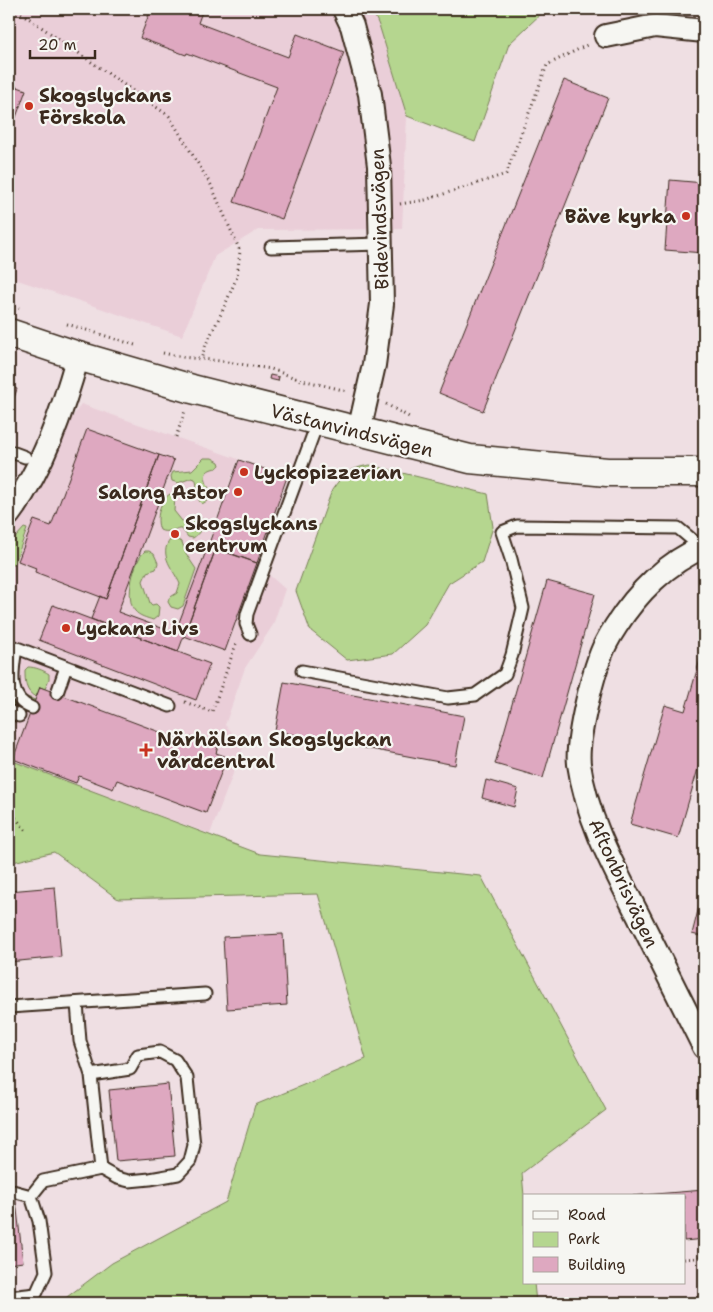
<svg xmlns="http://www.w3.org/2000/svg" width="713" height="1312" font-family="'Shantell Sans',sans-serif">
  <rect width="100%" height="100%" fill="#efdfe3"/>
  <filter id="ink" filterUnits="userSpaceOnUse"><feTurbulence type="fractalNoise" baseFrequency=".02" numOctaves="2"/><feDisplacementMap in="SourceGraphic" scale="10" xChannelSelector="R" yChannelSelector="G"/><feConvolveMatrix kernelMatrix="1 2 1 2 8 2 1 2 1" color-interpolation-filters="sRGB"/></filter>
  <g filter="url(#ink)">
    <path fill="#eaced8" d="M9 9H372L380 28 407 116 402 229 258 230 215 256 182 336 9 277Z
      M81 404 238 459 207 545 258 565 285 589 273 625 245 668 225 725 244 745 210 834 79 786 9 773V516Z"/>
    <path fill="#b5d68f" stroke="#788056" d="M372 9H546L509 44 475 142 407 116 380 28Z
      M204 458H212L219 462 220 465C214 471 219 467 212 469 200 473 207 483 210 491L207 501 202 504C195 499 199 486 195 479L192 478 178 483 172 481 171 476 173 472 192 470Z
      M370 465 488 494 493 527 482 562 449 583 425 625 393 654 347 660 310 630 296 591 332 490C343 474 350 468 370 465Z
      M170 494 175 496 174 511 182 521 188 522 198 516 202 519C204 527 199 534 193 538L188 537 182 529C175 528 167 534 160 530 155 519 160 500 170 494Z
      M24 528 27 529 14 565 9 563V545Z
      M170 540H177L182 542 186 554 196 569 183 606 178 609 171 607 168 602 169 598 177 593 180 584C174 570 158 555 170 540Z
      M145 551H149L154 554 158 563 156 569 147 572 143 581 150 603 152 605 156 604 159 607 158 616 153 620C147 618 139 616 135 611 124 599 134 560 145 551Z
      M28 667C35 667 43 670 49 674V679L45 689 40 687 36 697C25 692 25 681 25 670Z
      M9 690 35 700 30 714 9 704Z
      M9 755 10 760 260 854 481 876 606 1110 522 1173 524 1196V1283H534L536 1303H59L112 1263 226 1202 255 1105 366 1059 318 894 118 899 54 852 9 863Z"/>
    <path fill="#dea8c0" stroke="#3b2a1e" d="M151 9H203L198 23 288 57 297 34 344 52 282 219 234 202 277 87 187 53 186 55 140 38Z
      M564 80 608 98 483 411 439 393Z
      M9 84 26 90 15 120 9 117Z
      M670 180 704 183V253L665 250Z
      M270 375 279 377 278 381 269 379Z
      M9 386 17 389 9 413Z
      M87 429 159 455 106 599 35 572 36 568 18 561 34 520 51 526Z
      M159 455 174 460 118 612 175 633 208 546 216 548 178 652 91 619 100 596 106 599Z
      M239 460 287 477 257 563 208 546Z
      M216 548 257 563 225 651 184 636Z
      M547 581 595 594 543 778 495 764Z
      M53 605 210 664 196 700 39 640Z
      M704 646V748L678 838 630 824 665 705 685 711Z
      M284 682 464 716 455 765 275 731Z
      M40 687 189 743 191 737 218 747 216 753 227 757 206 813 117 780 113 789 79 776 76 783 13 759Z
      M486 780 518 789 514 807 482 798Z
      M55 887 61 957 9 962V891Z
      M704 887V937L692 934Z
      M283 934 287 1005 227 1009 223 937Z
      M168 1084 175 1156 116 1161 109 1090Z
      M704 1190V1239L684 1241V1196H631Z
      M15 1192 23 1262 9 1264V1193Z"/>
    <g fill="none" stroke-linecap="round" stroke-linejoin="round">
      <defs>
        <path id="service" d="M271 247 381 244
          M9 451 25 457
          M250 634 246 624 247 614 318 421
          M9 645 170 706
          M16 648C13 669 6 699 32 708
          M302 671 448 698 475 695 505 674 512 655 523 608 511 559 502 532 517 526 678 528 702 548
          M57 693 66 667
          M9 711 19 716
          M77 1003 80 1041 91 1075
          M9 1007 205 994
          M9 1190 31 1196
          M9 1297 36 1294 46 1272 39 1221 31 1196 43 1181 101 1169 117 1178 129 1181 150 1179 178 1174 190 1161 194 1145 187 1078 175 1060 160 1052 138 1055 130 1069 91 1075 101 1169"/>
        <path id="minor" d="M344 9 352 26 370 94 379 166 382 304 374 365 359 431
          M606 36 655 26 704 31
          M9 514C43 469 63 409 78 356
          M704 547C667 562 637 593 616 626 612 632 609 637 606 643 594 666 576 739 579 764 587 819 613 866 638 915 660 959 682 1003 704 1047"/>
        <path id="tertiary" d="M9 333 78 356 192 389 470 459 607 472H704"/>
      </defs>
      <use href="#service" stroke="#3b2a1e" stroke-width="15"/>
      <use href="#minor" stroke="#3b2a1e" stroke-width="26"/>
      <use href="#tertiary" stroke="#3b2a1e" stroke-width="31"/>
      <path stroke="#3b2a1e" stroke-width="3" stroke-dasharray="1 4" stroke-linecap="butt" d="M12 9 24 15 169 116 211 185 240 251 237 277 222 312 206 344 201 359
        M400 204 425 200 506 174 547 65 587 45
        M9 305 19 308
        M67 324 135 345
        M163 353 182 357 221 361 271 369 298 379 347 391
        M386 404 409 417
        M176 437 185 411
        M185 702 212 712 236 644
        M9 745 15 730
        M9 810 28 833
        M684 1259 704 1257"/>
      <use href="#service" stroke="#f6f6f2" stroke-width="11"/>
      <use href="#minor" stroke="#f6f6f2" stroke-width="22"/>
      <use href="#tertiary" stroke="#f6f6f2" stroke-width="28"/>
    </g>
  </g>
  <g fill="#c8321e" stroke="#f6f6f2" stroke-width="2">
    <circle cx="29" cy="106" r="5"/>
    <circle cx="686" cy="216" r="5"/>
    <circle cx="244" cy="472" r="5"/>
    <circle cx="238" cy="492" r="5"/>
    <circle cx="175" cy="534" r="5"/>
    <circle cx="66" cy="628" r="5"/>
    <path d="M143.5 742.5h5v5h5v5h-5v5h-5v-5h-5v-5h5z"/>
  </g>
  <g text-anchor="middle" stroke-width="4.5" stroke-linejoin="round" paint-order="stroke">
    <g font-size="19" font-weight="bold" fill="#3b2a1e" stroke="#f6f6f2" text-anchor="start">
      <text x="39" y="102">Skogslyckans<tspan x="39" dy="22">Förskola</tspan></text>
      <text x="676" y="223" text-anchor="end">Bäve kyrka</text>
      <text x="254" y="479">Lyckopizzerian</text>
      <text x="228" y="499" text-anchor="end">Salong Astor</text>
      <text x="185" y="530">Skogslyckans<tspan x="185" dy="22">centrum</tspan></text>
      <text x="76" y="635">Lyckans Livs</text>
      <text x="157" y="746">Närhälsan Skogslyckan<tspan x="157" dy="22">vårdcentral</tspan></text>
    </g>
    <g font-size="19" fill="#3b2a1e" stroke="#f6f6f2">
      <text transform="translate(379 219) rotate(-92)" y="7">Bidevindsvägen</text>
      <text transform="translate(352 430) rotate(14)" y="7">Västanvindsvägen</text>
      <text transform="translate(624 883) rotate(65)" y="7">Aftonbrisvägen</text>
    </g>
  </g>
  <rect width="713" height="1312" fill="none" stroke="#f6f6f2" stroke-width="30"/>
  <rect x="15" y="15" width="683" height="1282" fill="none" stroke="#3b2a1e" stroke-width="2" filter="url(#ink)"/>
  <rect x="523" y="1194" width="162" height="90" fill="#f6f6f2" stroke="#aba49d"/>
  <rect x="533" y="1211" width="25" height="8" fill="#f6f6f2" stroke="#aba49d"/>
  <text x="568" y="1220" font-size="15" fill="#3b2a1e">Road</text>
  <rect x="533" y="1232" width="25" height="15" fill="#b5d68f" stroke="#aba49d"/>
  <text x="568" y="1244" font-size="15" fill="#3b2a1e">Park</text>
  <rect x="533" y="1257" width="25" height="15" fill="#dea8c0" stroke="#aba49d"/>
  <text x="568" y="1270" font-size="15" fill="#3b2a1e">Building</text>
  <path d="M30 50v8h65v-8" fill="none" stroke="#3b2a1e" stroke-width="2.5"/>
  <text x="38" y="50" font-size="15" fill="#3b2a1e" stroke="#f6f6f2" stroke-width="4" paint-order="stroke">20 m</text>
</svg>
